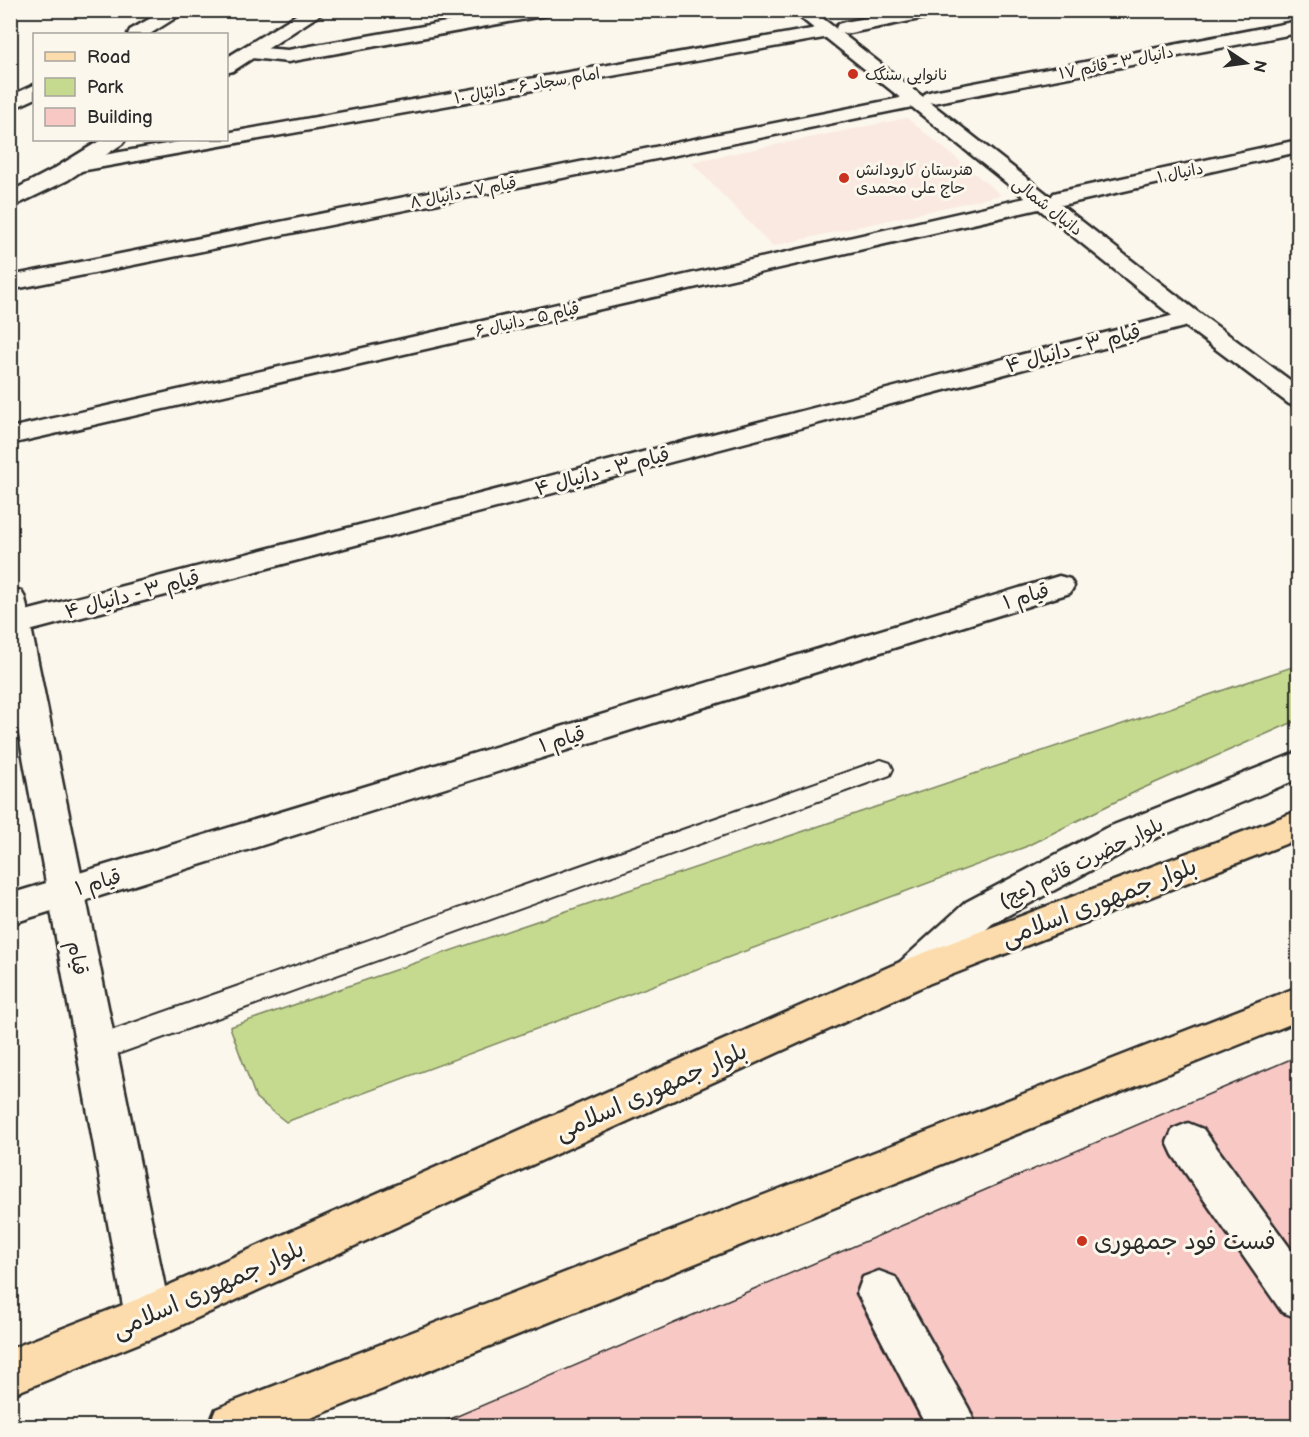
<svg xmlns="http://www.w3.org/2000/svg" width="1309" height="1437" font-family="'Balsamiq Sans','Playpen Sans Arabic',sans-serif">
  <rect width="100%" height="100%" fill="#fbf7ec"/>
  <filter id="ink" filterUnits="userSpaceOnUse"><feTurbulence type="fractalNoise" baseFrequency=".0167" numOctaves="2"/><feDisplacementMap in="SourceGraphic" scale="12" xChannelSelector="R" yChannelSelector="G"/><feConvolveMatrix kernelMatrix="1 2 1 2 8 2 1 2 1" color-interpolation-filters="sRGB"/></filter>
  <g filter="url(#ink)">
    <path fill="#fae9e0" d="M907 118 1001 195 772 246 691 162Z"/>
    <path fill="#c6da8f" stroke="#78825d" stroke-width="1.5" d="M1298 665V720L1139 790 1025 847 286 1122 256 1098 230 1027 519 927Z"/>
    <path fill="#f8c8c5" stroke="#2b2b2b" stroke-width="1.5" d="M1298 1056V1426H434Z"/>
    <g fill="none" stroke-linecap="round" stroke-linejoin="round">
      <defs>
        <path id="service" d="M881 760 890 763 893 769 890 775 95 1062 85 1058 80 1049 85 1040Z"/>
        <path id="minor" d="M165 10H188L150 34H128L130 30Z
          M514 10H557L548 15 288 62 242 57 239 53 242 49 249 47 288 50Z
          M908 10H949L940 15 845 34 838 32 836 28 838 24 845 22Z
          M1298 21V33L933 103 926 101 923 97 926 93 933 91Z
          M828 26 835 28 837 32 835 36 75 172 67 171 64 166 67 161 75 160 189 140H226V133Z
          M34 85V99L10 110V96Z
          M915 95 922 97 925 101 922 105 10 290V276Z
          M1298 140V152L1062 205 1054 202 1051 206 1043 208 10 444V428L1043 194 1051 197 1054 193 1062 191Z
          M1190 311 1199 313 1202 318 1199 323 10 636V615Z
          M1059 576 1070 579 1074 586 1070 593 10 924V894Z
          M1188 1123 1203 1129 1298 1259V1318L1282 1312 1173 1155 1167 1142 1173 1129Z
          M879 1271 895 1277 969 1409 976 1426H926L857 1293 863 1277Z"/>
        <path id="tertiary" d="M304 10H327L233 71 226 73V58Z
          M101 140H125L122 144 68 180 10 208V192L52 170Z
          M10 588 21 591 25 598 171 1317 164 1333 148 1340 132 1333 125 1317 10 685Z"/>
        <path id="secondary" d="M791 10H812L1199 313 1298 386V406L1289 404 1181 323Z
          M1298 752V779L1132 848 992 924 928 984 914 989 900 984 895 973 900 962 966 902 1106 828Z"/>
        <path id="primary" d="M1298 811V839L928 984 164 1333 10 1395V1349L138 1299 900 962Z
          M1298 987V1021L291 1426H209L216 1409 233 1402Z"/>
      </defs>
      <use href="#service" stroke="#2b2b2b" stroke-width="4"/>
      <use href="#minor" stroke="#2b2b2b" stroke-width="5"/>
      <use href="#tertiary" stroke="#2b2b2b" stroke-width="5"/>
      <use href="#secondary" stroke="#2b2b2b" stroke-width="5"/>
      <use href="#primary" stroke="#2b2b2b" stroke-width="5"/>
      <use href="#service" fill="#fbf7ec" fill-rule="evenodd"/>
      <use href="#minor" fill="#fbf7ec" fill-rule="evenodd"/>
      <use href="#tertiary" fill="#fbf7ec" fill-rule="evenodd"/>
      <use href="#secondary" fill="#fbf7ec" fill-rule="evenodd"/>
      <use href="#primary" fill="#fcdcac" fill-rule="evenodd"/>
    </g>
  </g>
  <g fill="#c8321e" stroke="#fbf7ec" stroke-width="2">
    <circle cx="853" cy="74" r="6"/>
    <circle cx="844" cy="178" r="6"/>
    <circle cx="1082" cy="1241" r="6"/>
  </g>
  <g text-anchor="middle" stroke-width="6" stroke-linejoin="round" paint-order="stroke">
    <g font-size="16" fill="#2b2b2b" stroke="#fbf7ec">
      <text transform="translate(1116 62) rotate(-11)" y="6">دانیال ۳ - قائم ۱۷</text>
      <text transform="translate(527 85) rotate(-10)" y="6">امام سجاد ۶ - دانیال ۱۰</text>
      <text transform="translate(1180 172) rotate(-12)" y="6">دانیال ۱</text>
      <text transform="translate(463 192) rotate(-11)" y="6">قیام ۷ - دانیال ۸</text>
      <text transform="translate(1048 206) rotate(38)" y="6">دانیال شمالی</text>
      <text transform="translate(527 319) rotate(-13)" y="6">قیام ۵ - دانیال ۶</text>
    </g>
    <g font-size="16" fill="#2b2b2b" stroke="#fbf7ec" text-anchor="start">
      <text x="865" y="80">نانوایی سنگک</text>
      <text x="856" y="175">هنرستان کارودانش<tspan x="856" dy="18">حاج علی محمدی</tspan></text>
    </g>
    <g font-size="20" fill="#2b2b2b" stroke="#fbf7ec">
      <text transform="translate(1073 348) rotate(-15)" y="7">قیام ۳ - دانیال ۴</text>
      <text transform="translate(602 471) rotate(-15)" y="7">قیام ۳ - دانیال ۴</text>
      <text transform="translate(132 594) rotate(-15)" y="7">قیام ۳ - دانیال ۴</text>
      <text transform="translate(1026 596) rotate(-17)" y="7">قیام ۱</text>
      <text transform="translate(562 739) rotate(-17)" y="7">قیام ۱</text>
      <text transform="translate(1081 862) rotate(-26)" y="7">بلوار حضرت قائم (عج)</text>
      <text transform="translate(98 882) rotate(-17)" y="7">قیام ۱</text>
      <text transform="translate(78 958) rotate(79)" y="7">قیام</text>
    </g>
    <g font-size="24" fill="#2b2b2b" stroke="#fbf7ec">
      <text transform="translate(1099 902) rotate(-21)" y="8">بلوار جمهوری اسلامی</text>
      <text transform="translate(651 1091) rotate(-24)" y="8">بلوار جمهوری اسلامی</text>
      <text transform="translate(208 1289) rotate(-24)" y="8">بلوار جمهوری اسلامی</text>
    </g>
    <g font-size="24" fill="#2b2b2b" stroke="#fbf7ec" text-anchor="start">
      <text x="1094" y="1249">فست فود جمهوری</text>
    </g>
  </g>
  <rect width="1309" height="1437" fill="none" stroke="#fbf7ec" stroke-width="36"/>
  <rect x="18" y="18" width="1273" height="1401" fill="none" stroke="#2b2b2b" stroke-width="2" filter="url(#ink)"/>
  <rect x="33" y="33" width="195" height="108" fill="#fbf7ec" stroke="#a8a59f" stroke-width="1.5"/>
  <rect x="45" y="52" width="30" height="9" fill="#fcdcac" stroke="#a8a59f" stroke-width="1.5"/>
  <text x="87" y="63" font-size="18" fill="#2b2b2b">Road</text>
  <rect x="45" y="78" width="30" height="18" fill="#c6da8f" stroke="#a8a59f" stroke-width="1.5"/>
  <text x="87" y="93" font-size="18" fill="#2b2b2b">Park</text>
  <rect x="45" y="108" width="30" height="18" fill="#f8c8c5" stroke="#a8a59f" stroke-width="1.5"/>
  <text x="87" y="123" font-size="18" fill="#2b2b2b">Building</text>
  <g transform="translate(1246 63) rotate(103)" stroke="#fbf7ec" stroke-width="4.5" paint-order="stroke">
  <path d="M0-4.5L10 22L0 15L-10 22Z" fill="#2b2b2b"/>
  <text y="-9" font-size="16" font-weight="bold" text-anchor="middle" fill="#2b2b2b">N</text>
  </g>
</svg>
